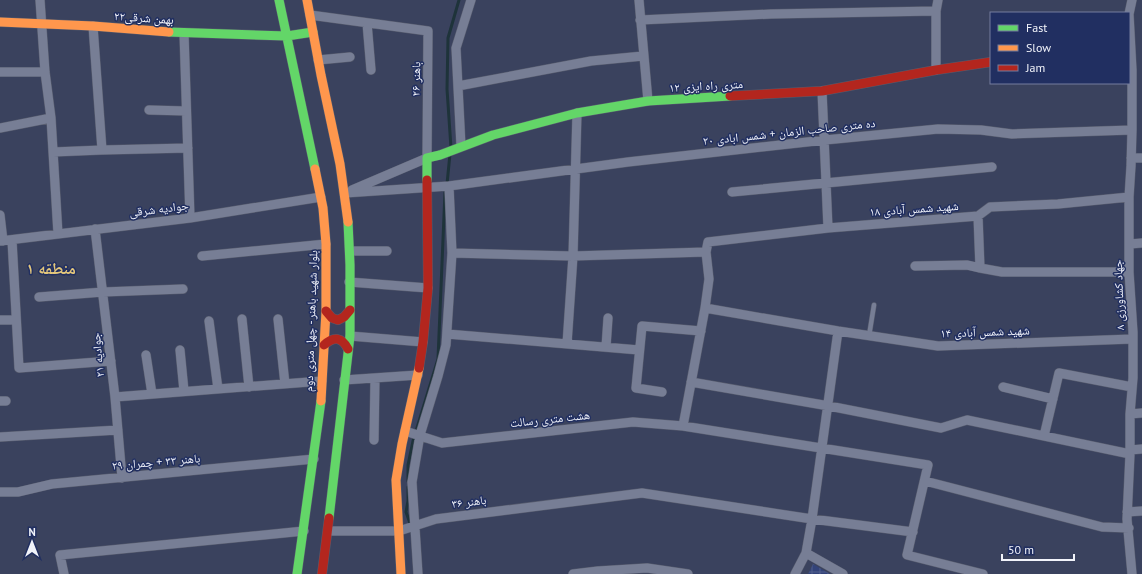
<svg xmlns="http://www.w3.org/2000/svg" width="1142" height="574" font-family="'PT Sans','Noto Naskh Arabic',sans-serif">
  <defs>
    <pattern id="industrial-grid" width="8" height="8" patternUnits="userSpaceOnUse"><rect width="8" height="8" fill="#334379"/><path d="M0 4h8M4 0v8" fill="none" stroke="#515f8d"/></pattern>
  </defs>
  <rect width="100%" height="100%" fill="#3a425e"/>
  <path fill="url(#industrial-grid)" d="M813 564 830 574H808Z"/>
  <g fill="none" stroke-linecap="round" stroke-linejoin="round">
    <path stroke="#1e333a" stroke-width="3" d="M451 148 447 89 448 38 459 0
      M447 184 450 154
      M408 481V465L413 441 438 359 445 192
      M408 487V501L406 512 411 526"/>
    <defs>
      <path id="lane" d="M869 336 874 305"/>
      <path id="street" d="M40 0 45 72 51 118 58 234
        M639 0 648 101
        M1132 0 1129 14 1132 70V130L1131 166 1129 197V272L1133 332V378L1130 414V454L1127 519 1132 574
        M310 15 428 31 427 158 352 190
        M640 20 771 14 936 11
        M367 23 371 70
        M93 26 102 150
        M184 33 190 218
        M318 60 350 57
        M936 70V11L938 0
        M0 72H45
        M458 86 591 61 643 56
        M822 91 828 228
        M149 110 186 111
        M0 128 51 118
        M461 146 456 48 471 0
        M53 152 102 150 188 148
        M1131 158H1142
        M732 192 992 167
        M345 193 449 186 628 162 825 140 938 129 981 130 1012 134 1132 130
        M0 215 3 241
        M978 216 980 268 1002 272H1129
        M95 229 115 397 122 478
        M12 240 19 368 111 361
        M0 241 190 218 321 197
        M1130 244 1142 243
        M350 251H387
        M452 253 573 256 706 252
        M202 256 326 244
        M915 266 967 265 980 268
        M349 282 428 288
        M39 297 103 292 183 289
        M705 308 838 331 938 346 1132 339
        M242 319 249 387
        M278 319 285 384
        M0 320H16
        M209 321 218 389
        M447 334 639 350
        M350 336 423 342
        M567 344 573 256 577 113
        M606 347 608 318
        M180 350 184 391
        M146 355 152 394
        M344 380 418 375
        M691 382 829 406 941 428 967 420 1130 454
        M1003 387 1053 399
        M662 392 636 388 642 326 701 331
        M115 397 322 381
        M0 401H6
        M1130 414 1142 413
        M683 426 705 308 709 279 706 252 708 242 828 228 978 216 990 207 1058 204 1129 197
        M405 431 442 443 633 422 683 426 928 465 907 555 983 574
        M1044 436 1059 373 1132 387
        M0 437 118 430
        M374 440 375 378
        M1130 450 1142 449
        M925 481 1102 527 1129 528
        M0 492H18L52 484 314 459
        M1127 512 1142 511
        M328 531H399L436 519 642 493 812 519 913 532
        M806 553 843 574
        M64 574 60 555 304 531
        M418 574 412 482 420 435 438 376 446 345 452 253 449 186
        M573 574 598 571 647 568 688 574
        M795 574 806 553 812 519 838 331"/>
      <path id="fast" d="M279 0 315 169
        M169 32 287 36
        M287 36 313 32
        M427 180V158L440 155 493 135 577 113 648 101 730 96
        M329 518 350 336V265L348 222
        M297 574 321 401"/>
      <path id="slow" d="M307 0 321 75 340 164 348 222
        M0 22 93 26 169 32
        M315 169 323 208 326 244V311L321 401
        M401 574 396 480 402 444 419 368"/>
      <path id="jam" d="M730 96 822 91 936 70 991 62
        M326 311 332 318 338 320 344 317 350 310
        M324 345C334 336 342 337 348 349
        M419 368 423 342 428 288 427 180
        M322 574 329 518"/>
    </defs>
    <use href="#lane" stroke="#575c6e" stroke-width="5.5"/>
    <use href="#street" stroke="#575c6e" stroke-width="10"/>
    <use href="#fast" stroke="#575c6e" stroke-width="10"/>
    <use href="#slow" stroke="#575c6e" stroke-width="10"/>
    <use href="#jam" stroke="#575c6e" stroke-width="10"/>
    <use href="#lane" stroke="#777e95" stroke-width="4.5"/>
    <use href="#street" stroke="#777e95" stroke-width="9"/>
    <use href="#fast" stroke="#63d668" stroke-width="9"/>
    <use href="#slow" stroke="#ff974d" stroke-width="9"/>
    <use href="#jam" stroke="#b3261e" stroke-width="9"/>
  </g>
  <g text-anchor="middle" stroke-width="3" stroke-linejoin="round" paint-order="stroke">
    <g font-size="12" fill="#f1f3fa" stroke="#212f61">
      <text transform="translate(144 18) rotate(4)" y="4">۲۲بهمن شرقی</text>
      <text transform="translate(416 79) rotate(-89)" y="4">باهنر ۲۶</text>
      <text transform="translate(706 86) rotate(-3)" y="4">۱۲ متری راه ایزی</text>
      <text transform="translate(789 132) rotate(-6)" y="4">ده متری صاحب الزمان + شمس ابادی ۲۰</text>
      <text transform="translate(159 209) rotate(-7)" y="4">جوادیه شرقی</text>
      <text transform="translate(914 209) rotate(-4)" y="4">شهید شمس آبادی ۱۸</text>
      <text transform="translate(1119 295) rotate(-92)" y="4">جهاد کشاورزی ۸</text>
      <text transform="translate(311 321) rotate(-88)" y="4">بلوار شهید باهنر - چهل متری دوم</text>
      <text transform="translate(985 332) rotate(-2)" y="4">شهید شمس آبادی ۱۴</text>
      <text transform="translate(98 355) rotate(-96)" y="4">جوادیه ۲۱</text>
      <text transform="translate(550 419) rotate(-6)" y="4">هشت متری رسالت</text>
      <text transform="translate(156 462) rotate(-5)" y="4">باهنر ۳۳ + چمران ۲۹</text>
      <text transform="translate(469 502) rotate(-7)" y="4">باهنر ۳۶</text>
    </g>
    <g font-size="16" font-weight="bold" fill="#e4c77b" stroke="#212f61">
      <text x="51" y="274">منطقه ۱</text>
    </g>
  </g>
  <rect x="990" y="12" width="140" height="72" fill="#212f61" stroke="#747d9e"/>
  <rect x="998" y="25" width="20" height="6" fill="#63d668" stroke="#747d9e"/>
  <text x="1026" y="32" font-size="12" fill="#f1f3fa">Fast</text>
  <rect x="998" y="45" width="20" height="6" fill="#ff974d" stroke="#747d9e"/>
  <text x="1026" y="52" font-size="12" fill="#f1f3fa">Slow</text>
  <rect x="998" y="65" width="20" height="6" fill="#b3261e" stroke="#747d9e"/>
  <text x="1026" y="72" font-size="12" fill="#f1f3fa">Jam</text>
  <g transform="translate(32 542)" stroke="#212f61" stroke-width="3" paint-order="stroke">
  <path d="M0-3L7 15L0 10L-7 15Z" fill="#f1f3fa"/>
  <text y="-6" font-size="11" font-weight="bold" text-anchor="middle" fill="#f1f3fa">N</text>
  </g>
  <path d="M1002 554v6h72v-6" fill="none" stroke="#f1f3fa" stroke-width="2"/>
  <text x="1008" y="554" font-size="12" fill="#f1f3fa" stroke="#212f61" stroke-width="3" paint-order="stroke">50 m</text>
</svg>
